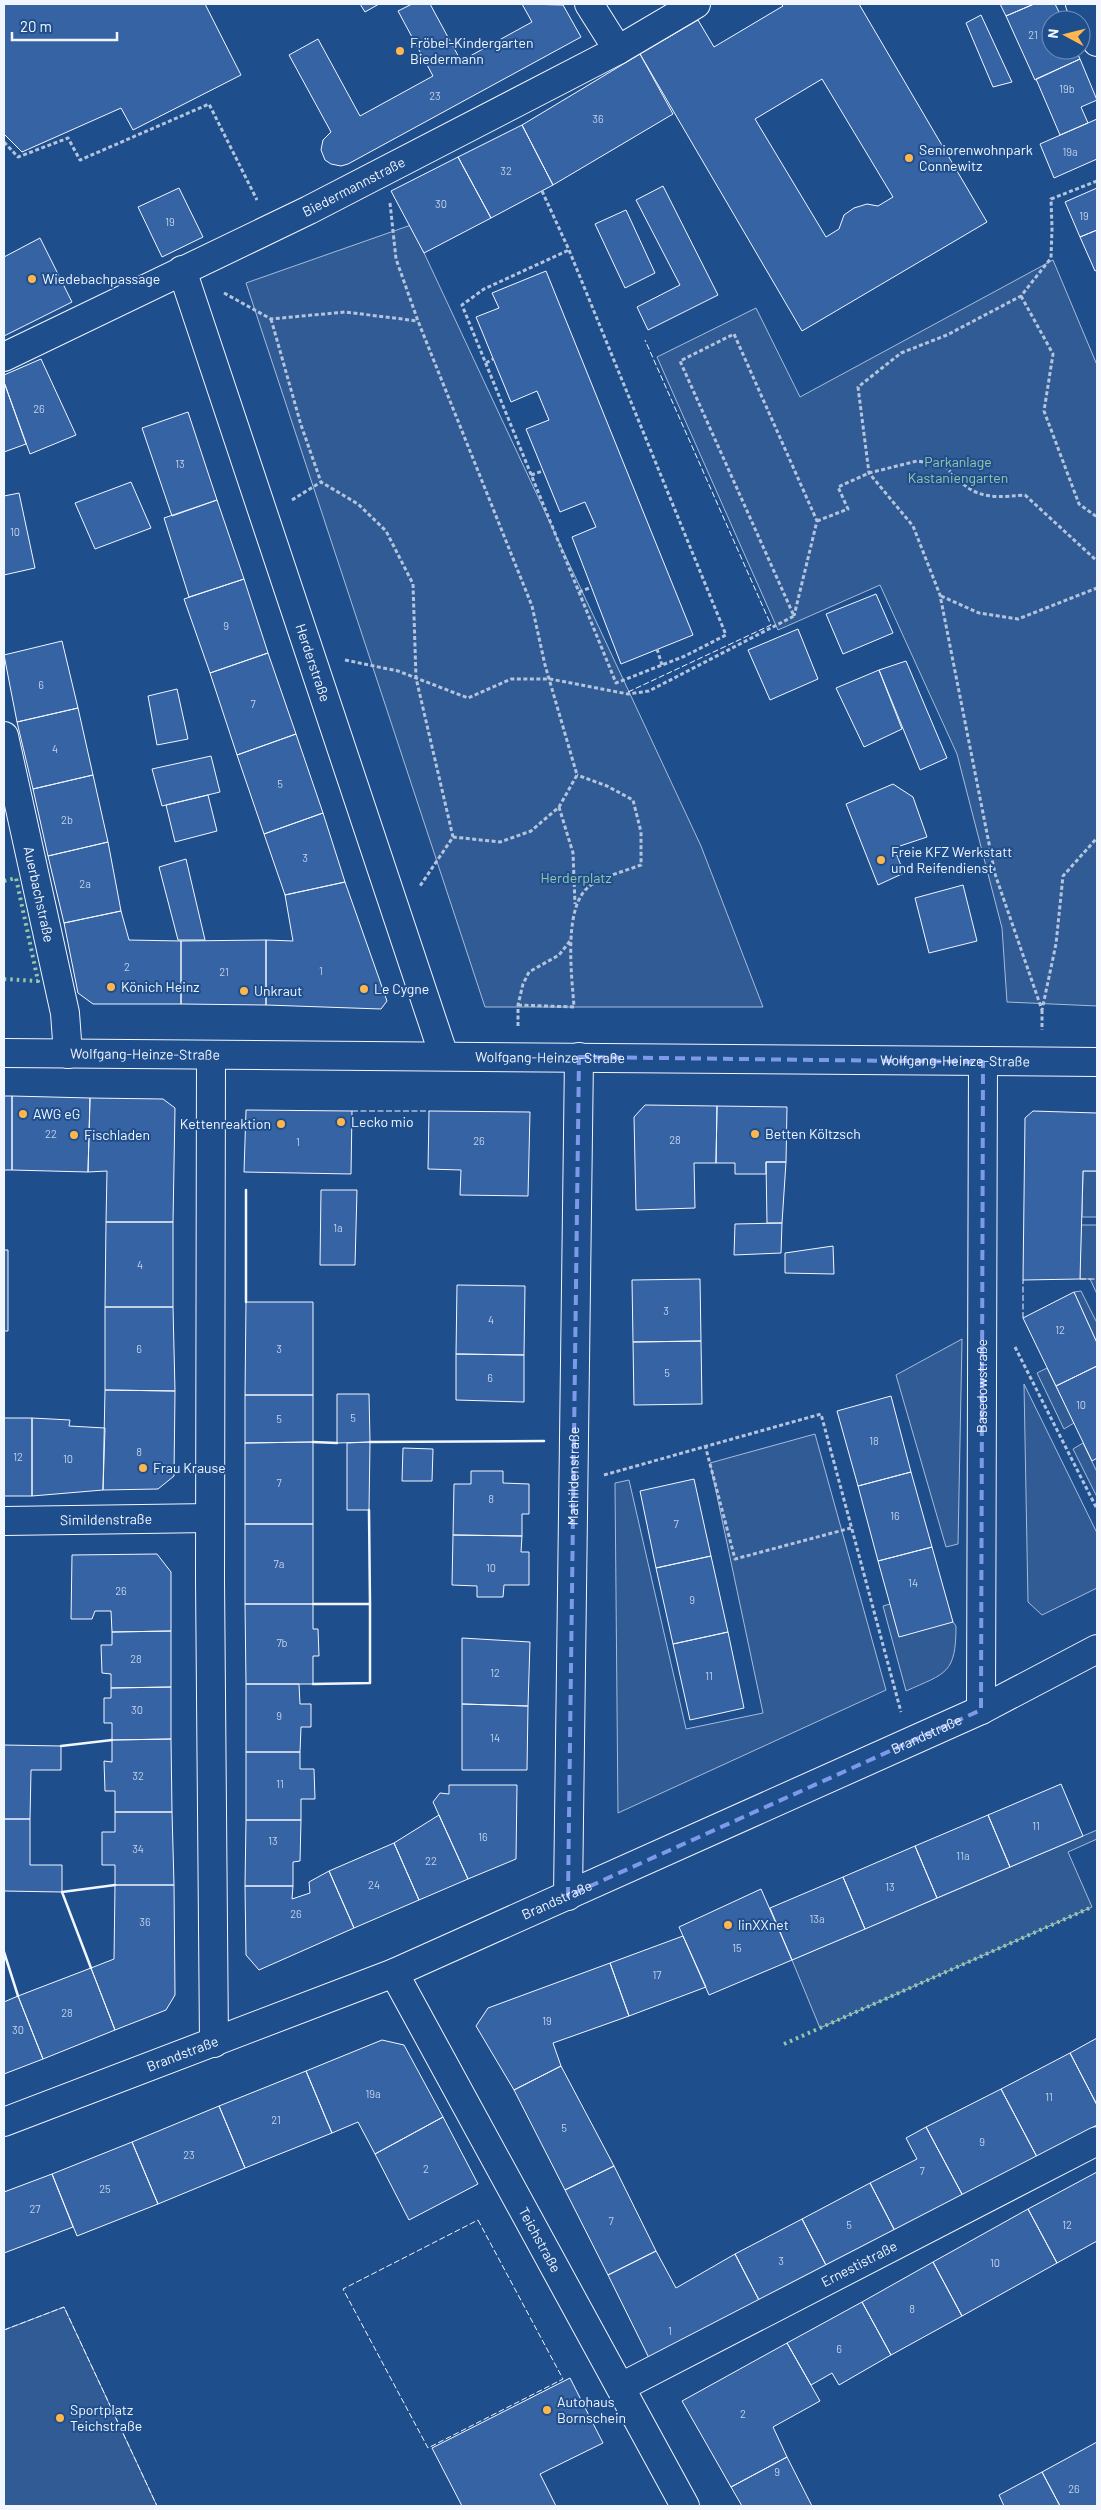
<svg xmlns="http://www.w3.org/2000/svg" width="1101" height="2510" font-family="Barlow,sans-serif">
  <rect width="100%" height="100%" fill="#1f4e8c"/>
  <path fill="#305b95" stroke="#a8bbd7" d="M411 225 701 846 763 1007H485L246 283Z
    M1053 260 1097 365V1006L1007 1002 1002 928 957 754 880 585 778 630 657 357 756 308 800 397Z
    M1083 1171H1097V1217H1082Z
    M1081 1225H1097V1294L1090 1279H1080Z
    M1081 1291 1097 1323V1343L1074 1292Z
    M962 1339 958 1544 946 1547 896 1375Z
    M1047 1368 1074 1423 1064 1429 1037 1373Z
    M1024 1384 1097 1533V1588L1042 1615 1028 1602Z
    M815 1434 886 1690 618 1813 615 1483 629 1480 686 1729 763 1713 710 1463Z
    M1083 1443 1097 1472V1497L1073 1449Z
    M890 1604 953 1622 956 1626C956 1674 946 1673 906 1691L883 1606Z
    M1097 1830V1839L1068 1852 1092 1907 820 2028 792 1960Z
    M64 2307 157 2506H4V2330Z"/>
  <path fill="#3563a3" stroke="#f2f6ff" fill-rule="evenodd" d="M4 4H205L241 75 133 130 121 108 22 152 4 134Z
    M360 4H379L365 12Z
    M412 4H430L461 61 532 22 522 4 563 5 581 37 348 164 341 166 331 164 325 160 321 150 323 140 331 132 289 55 318 39 360 116 433 76 398 11Z
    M781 4H859L987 222 802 331 640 54 698 20 714 47 783 6ZM822 79 893 197 878 206 867 204 854 208 844 215 839 229 826 237 755 119Z
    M1000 4H1034L1006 16Z
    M1034 4H1055L1063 20H1051V50H1076L1080 59 1035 80 1006 16Z
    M981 15 1012 82 993 87 966 23Z
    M640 54 673 114 553 185 522 125Z
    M1080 59 1097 100 1081 107 1088 123 1060 135 1036 79Z
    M1097 119V159L1054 178 1040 144Z
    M522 125 553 185 491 218 458 157Z
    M458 157 491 218 424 253 391 191Z
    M663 186 718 295 648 330 637 307 680 285 636 200Z
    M179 188 203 237 162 257 138 207Z
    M1097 188V230L1080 237 1065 202Z
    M626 210 655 273 625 288 595 224Z
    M1097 230V270L1095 271 1080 237Z
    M40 238 72 302 4 336V257Z
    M546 271 693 635 621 664 572 537 596 527 585 502 560 512 526 429 549 420 537 391 511 402 476 317 499 308 492 293Z
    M41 359 76 435 30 454 4 382V375Z
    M4 382 26 444 4 452Z
    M188 412 217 500 172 516 142 428Z
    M131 482 151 528 95 549 75 503Z
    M19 493 35 568 4 575V496Z
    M217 500 244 579 189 597 164 518Z
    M244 579 268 653 210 673 184 599Z
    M876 594 893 633 843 654 826 614Z
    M798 629 818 679 770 700 748 650Z
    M62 641 78 708 17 722 4 655Z
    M268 653 296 734 237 755 210 673Z
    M906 661 947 758 920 770 879 670Z
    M879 670 902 729 864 747 836 688Z
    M177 689 188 739 157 745 148 696Z
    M78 708 93 775 33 789 17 722Z
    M296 734 323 813 264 834 237 755Z
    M211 756 220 792 162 806 152 769Z
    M93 775 108 842 48 856 33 789Z
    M893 784 913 797 927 837 894 848 904 873 878 885 846 804Z
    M208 795 217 831 175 842 166 805Z
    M323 813 345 882 285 895 264 834Z
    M108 842 121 911 64 923 48 856Z
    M186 859 205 940H178L159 867Z
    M345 882 387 1001 381 1009 266 1005V940L293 941 285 895Z
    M963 885 977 941 929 953 915 898Z
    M121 911 129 940 181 941V1004H93L78 993 64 923Z
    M266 940V1005L181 1004V941Z
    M4 1096H12V1170H4Z
    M12 1096 90 1098 88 1172 12 1170Z
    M90 1098 163 1099 175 1108 173 1222H106L107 1171 88 1172Z
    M645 1105 717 1106 716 1163H694L695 1208 636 1210 634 1117Z
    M717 1106 787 1107 786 1162H766V1174H735V1163H716Z
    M246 1110 352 1111 351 1174 244 1172Z
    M429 1111 530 1112 528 1196 460 1195 461 1170 428 1169Z
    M1033 1111 1097 1113V1171H1083L1080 1279 1023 1280 1025 1118Z
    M766 1162H786L782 1223H767Z
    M321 1190H357L355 1265H320Z
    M106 1222H173V1307H105Z
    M782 1223 781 1253 734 1255 735 1224Z
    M833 1246 834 1274 785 1273V1253Z
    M4 1250H8V1331H4Z
    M700 1279 701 1341 633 1342 632 1280Z
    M457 1285 525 1286 524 1355 456 1354Z
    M1074 1292 1097 1343V1366L1056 1386 1023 1318Z
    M246 1302H313V1395H245Z
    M105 1307H173L175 1391 105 1390Z
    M701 1341 702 1404 634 1405 633 1342Z
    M456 1354 524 1355V1402L456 1400Z
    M1097 1366V1458L1092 1461 1056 1386Z
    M105 1390 175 1391 174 1476 158 1489 103 1490Z
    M337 1394H369L370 1442 337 1443Z
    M245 1395H313V1442L245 1443Z
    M891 1396 911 1472 858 1486 837 1411Z
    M4 1418H32V1496H4Z
    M32 1418 70 1420 69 1426 105 1428 103 1490 32 1496Z
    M313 1442V1524H245V1443Z
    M370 1442 369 1510H347V1443Z
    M403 1448 433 1449 432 1481H402Z
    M471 1471H503V1483L529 1484V1514H522V1536L453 1535 454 1484H471Z
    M911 1472 932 1547 878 1561 858 1486Z
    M694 1479 711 1556 656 1568 640 1491Z
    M245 1524H313V1604H245Z
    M453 1535 522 1536 521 1552H529V1585H504L503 1597H477V1586L452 1585Z
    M932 1547 953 1622 899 1637 878 1561Z
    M157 1554 171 1572V1631L112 1632 111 1611H95L92 1619H71L72 1555Z
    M711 1556 728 1632 673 1644 656 1568Z
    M245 1604H313V1629H318L319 1656H313V1684H246Z
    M171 1631V1687L111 1688V1674L102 1673 101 1645H112V1632Z
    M728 1632 744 1708 690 1720 673 1644Z
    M462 1638 530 1642 528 1706 462 1704Z
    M246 1684H299L300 1704H311V1727H301L300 1752H246Z
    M171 1687V1739L112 1740V1723H104V1698H111V1688Z
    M462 1704 528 1706 527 1770H462Z
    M171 1739 172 1812H115V1791H105L104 1761 112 1762V1740Z
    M4 1745 61 1746V1770H31L30 1819H4Z
    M246 1752H300V1769H314L315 1799H301V1820H246Z
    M1061 1784 1083 1836 1010 1867 988 1815Z
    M449 1785H517L516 1859 468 1879 433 1802 440 1793 449 1794Z
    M115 1812H172L174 1885H115V1865H102V1832H115Z
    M439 1815 468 1879 419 1900 394 1843Z
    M988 1815 1010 1867 937 1898 915 1846Z
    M4 1819H30V1865H62V1892L4 1891Z
    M246 1820H301L300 1861 293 1862V1886H245Z
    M394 1843 419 1900 354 1928 329 1871Z
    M915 1846 937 1898 865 1929 843 1877Z
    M329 1871 354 1928 259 1970 246 1955 245 1886H293L292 1899 310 1893 309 1882Z
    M843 1877 865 1929 792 1960 770 1908Z
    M115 1885H174L175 1995 166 2010 115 2030 91 1968 114 1959Z
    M761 1889 792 1960 709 1995 679 1927Z
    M683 1936 706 1987 629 2016 610 1963Z
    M610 1963 629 2016 553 2043 561 2066 514 2090 476 2026 488 2008Z
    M91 1968 115 2030 43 2059 18 1996Z
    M18 1996 43 2059 4 2074V2002Z
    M1097 2038V2105L1070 2053Z
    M382 2040 404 2045 443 2117 375 2154 358 2122 332 2133 306 2071Z
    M1070 2053 1097 2105V2125L1037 2157 1001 2089Z
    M561 2066 614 2166 565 2190 514 2090Z
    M306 2071 332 2133 245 2168 219 2106Z
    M1001 2089 1037 2157 963 2196 926 2127Z
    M219 2106 245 2168 158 2204 132 2142Z
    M443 2117 478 2184 409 2220 375 2154Z
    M926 2127 963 2196 895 2231 870 2183 917 2159 906 2138Z
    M132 2142 158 2204 77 2236 52 2174Z
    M614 2166 656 2251 608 2275 565 2190Z
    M1097 2172V2241L1057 2263 1028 2209Z
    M52 2174 73 2227 4 2253V2192Z
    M870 2183 895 2231 827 2267 802 2219Z
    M1028 2209 1057 2263 962 2316 933 2262Z
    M802 2219 827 2267 760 2302 735 2254Z
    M656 2251 676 2288 735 2254 760 2302 650 2360 608 2275Z
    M933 2262 962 2316 891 2355 862 2302Z
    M862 2302 891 2355 839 2385 832 2373 811 2385 787 2343Z
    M787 2343 820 2401 773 2427 787 2457 731 2487 682 2401Z
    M570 2378 603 2443 540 2474 556 2506H462L432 2448Z
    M1097 2442V2506H1060L1042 2472Z
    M787 2457 812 2506H742L731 2487Z
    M1042 2472 1060 2506H1004L999 2495Z"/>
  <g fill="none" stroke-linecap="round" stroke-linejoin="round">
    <defs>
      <g id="street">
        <path d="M589 4 618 50"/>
        <path d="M1080 4 1097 42"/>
        <path id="s1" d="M182 270 444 1056"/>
        <path id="s2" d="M4 357 309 210 618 50 696 4"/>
        <path id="s3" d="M4 736 65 1013 68 1054"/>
        <path d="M211 1055 210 1579 214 2043"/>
        <path id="s4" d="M4 1521 210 1518"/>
        <path id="s5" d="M981 1710 983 1062"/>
        <path id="s6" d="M568 1896 579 1057"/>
        <path id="s7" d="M394 1973 685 2506"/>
        <path id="s8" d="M621 2387 1097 2141"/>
      </g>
      <g id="secondary">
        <path id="s9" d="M4 1053 1097 1062"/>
        <path id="s10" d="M4 2122 394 1973 981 1710 1097 1649"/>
      </g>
    </defs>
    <use href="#street" stroke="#f2f6ff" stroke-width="30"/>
    <use href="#secondary" stroke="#f2f6ff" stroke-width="30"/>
    <path stroke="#b3c4dc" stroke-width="3" stroke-dasharray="4 2.5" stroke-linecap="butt" d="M4 142 18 157 68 138 80 160 209 104 257 200
      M1097 181 1051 199 1052 228 1051 258 1021 296 947 335 901 353 858 387 869 473 913 526 940 595 995 874 1042 1010 1056 944 1063 876 1097 838
      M542 191 569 250 726 635 685 656 616 683 462 305 484 289 569 250
      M390 203 396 259 418 321 532 606 545 665 577 775 559 807 531 831 500 842 453 837 420 886
      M224 293 271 319 345 312 418 321
      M1021 296 1053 354 1044 411 1079 504 1097 517
      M271 319 301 425 321 482 358 504 386 531 413 584 416 678 453 837
      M486 363 493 359
      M531 475 543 471
      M292 500 321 482
      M817 521 848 509 838 487 869 473 917 461 944 465C973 497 982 499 1025 495L1097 561
      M579 592 592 587
      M941 596 979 613 1018 619 1097 588
      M657 649 662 665
      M345 660 398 671 468 698 511 679H550L628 694 649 691 794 616 680 361 734 334 817 521 794 616
      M559 807 573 853 575 904
      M518 1005 574 1007C572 977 562 904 591 885 605 876 625 871 641 865V832L633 800 607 786 577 775
      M1042 1010V1030
      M518 1026V1005L523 984 529 972 559 955 570 941
      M1015 1347 1097 1509
      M705 1445 735 1559 851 1528
      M604 1475 821 1414 901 1712"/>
    <use href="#street" stroke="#1f4e8c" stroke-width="28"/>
    <use href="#secondary" stroke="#1f4e8c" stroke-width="28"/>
    <path stroke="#97c8a6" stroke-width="4" stroke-dasharray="2.5 4" stroke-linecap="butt" d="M4 881 16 878 38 981 4 979
      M784 2044 1092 1907"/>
    <path stroke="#f2f6ff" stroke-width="1" stroke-dasharray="6 2.5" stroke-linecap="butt" d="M628 692 771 625 645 340
      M352 1111H429
      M1080 1279H1097
      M1023 1318V1280
      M478 2220 563 2379 428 2448 343 2289Z
      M4 2330 64 2307 157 2506"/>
    <path stroke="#f2f6ff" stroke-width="2.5" d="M246 1302V1190
      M313 1442 337 1443
      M370 1442 544 1441
      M313 1604H370L369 1510
      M313 1684 370 1683V1604
      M61 1746 112 1740
      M4 1952 18 1996
      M91 1968 62 1892 115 1885"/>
  </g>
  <path fill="none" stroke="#7d9aea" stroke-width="4" stroke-dasharray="10 6" stroke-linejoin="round" d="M579 1057 983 1062 981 1710 568 1896Z"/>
  <g fill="#ffb74d" stroke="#1f4e8c" stroke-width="2">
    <circle cx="400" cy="51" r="5"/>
    <circle cx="909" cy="158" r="5"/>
    <circle cx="32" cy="279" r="5"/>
    <circle cx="881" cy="860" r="5"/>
    <circle cx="111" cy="987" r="5"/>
    <circle cx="364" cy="989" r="5"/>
    <circle cx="244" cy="991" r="5"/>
    <circle cx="23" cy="1114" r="5"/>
    <circle cx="341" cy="1122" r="5"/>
    <circle cx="281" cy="1124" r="5"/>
    <circle cx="755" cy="1134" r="5"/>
    <circle cx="74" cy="1135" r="5"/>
    <circle cx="143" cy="1468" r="5"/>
    <circle cx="728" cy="1925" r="5"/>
    <circle cx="547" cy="2410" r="5"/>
    <circle cx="60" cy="2418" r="5"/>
  </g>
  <g text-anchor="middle" stroke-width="4" stroke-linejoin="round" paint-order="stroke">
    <g font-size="11" fill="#c3d1e8">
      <text x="1033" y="39">21</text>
      <text x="1067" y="93">19b</text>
      <text x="435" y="100">23</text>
      <text x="598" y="123">36</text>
      <text x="1070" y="156">19a</text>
      <text x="506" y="175">32</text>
      <text x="441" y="208">30</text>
      <text x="1084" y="220">19</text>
      <text x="170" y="226">19</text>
      <text x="39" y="413">26</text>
      <text x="180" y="468">13</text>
      <text x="15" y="536">10</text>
      <text x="226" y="630">9</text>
      <text x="41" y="689">6</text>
      <text x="253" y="708">7</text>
      <text x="55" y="753">4</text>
      <text x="280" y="788">5</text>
      <text x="67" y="824">2b</text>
      <text x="305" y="862">3</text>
      <text x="85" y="888">2a</text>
      <text x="127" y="971">2</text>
      <text x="321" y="975">1</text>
      <text x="224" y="976">21</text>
      <text x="51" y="1138">22</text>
      <text x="675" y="1144">28</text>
      <text x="479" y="1145">26</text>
      <text x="298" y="1146">1</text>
      <text x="338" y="1232">1a</text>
      <text x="140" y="1269">4</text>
      <text x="666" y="1315">3</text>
      <text x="491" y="1324">4</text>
      <text x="1060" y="1334">12</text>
      <text x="139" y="1353">6</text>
      <text x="279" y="1353">3</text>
      <text x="667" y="1377">5</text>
      <text x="490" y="1382">6</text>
      <text x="1081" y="1409">10</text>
      <text x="353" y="1422">5</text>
      <text x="279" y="1423">5</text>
      <text x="874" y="1445">18</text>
      <text x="139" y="1456">8</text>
      <text x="18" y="1461">12</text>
      <text x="68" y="1463">10</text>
      <text x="279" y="1487">7</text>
      <text x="491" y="1503">8</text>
      <text x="895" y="1520">16</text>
      <text x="676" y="1528">7</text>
      <text x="279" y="1568">7a</text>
      <text x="491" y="1572">10</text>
      <text x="913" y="1587">14</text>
      <text x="121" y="1595">26</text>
      <text x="692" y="1604">9</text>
      <text x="282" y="1647">7b</text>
      <text x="136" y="1663">28</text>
      <text x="495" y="1677">12</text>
      <text x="709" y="1680">11</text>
      <text x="137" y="1714">30</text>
      <text x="279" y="1720">9</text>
      <text x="495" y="1742">14</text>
      <text x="138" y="1780">32</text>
      <text x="280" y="1788">11</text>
      <text x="1036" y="1830">11</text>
      <text x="483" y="1841">16</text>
      <text x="273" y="1845">13</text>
      <text x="138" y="1853">34</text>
      <text x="963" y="1860">11a</text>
      <text x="431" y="1865">22</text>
      <text x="374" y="1889">24</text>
      <text x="890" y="1891">13</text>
      <text x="296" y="1918">26</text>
      <text x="817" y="1923">13a</text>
      <text x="145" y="1926">36</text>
      <text x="737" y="1952">15</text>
      <text x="657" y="1979">17</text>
      <text x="67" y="2017">28</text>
      <text x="547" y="2025">19</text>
      <text x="18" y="2034">30</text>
      <text x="373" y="2098">19a</text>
      <text x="1049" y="2101">11</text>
      <text x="276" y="2124">21</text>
      <text x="564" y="2132">5</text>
      <text x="982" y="2146">9</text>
      <text x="189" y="2159">23</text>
      <text x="426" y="2173">2</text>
      <text x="922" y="2175">7</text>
      <text x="105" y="2193">25</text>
      <text x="35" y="2213">27</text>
      <text x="611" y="2225">7</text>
      <text x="849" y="2229">5</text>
      <text x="1067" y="2229">12</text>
      <text x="781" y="2265">3</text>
      <text x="995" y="2267">10</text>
      <text x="912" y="2313">8</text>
      <text x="670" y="2335">1</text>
      <text x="839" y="2353">6</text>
      <text x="743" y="2418">2</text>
      <text x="777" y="2476">9</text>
      <text x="1074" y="2493">26</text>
    </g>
    <g font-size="14" fill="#f2f6ff" stroke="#1f4e8c" text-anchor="start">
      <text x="410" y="48">Fröbel-Kindergarten<tspan x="410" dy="16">Biedermann</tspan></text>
      <text x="919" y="155">Seniorenwohnpark<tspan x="919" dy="16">Connewitz</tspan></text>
      <text x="42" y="284">Wiedebachpassage</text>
      <text x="891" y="857">Freie KFZ Werkstatt<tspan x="891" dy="16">und Reifendienst</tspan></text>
      <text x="121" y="992">Könich Heinz</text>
      <text x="374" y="994">Le Cygne</text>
      <text x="254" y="996">Unkraut</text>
      <text x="33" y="1119">AWG eG</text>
      <text x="351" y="1127">Lecko mio</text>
      <text x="271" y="1129" text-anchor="end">Kettenreaktion</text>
      <text x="765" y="1139">Betten Költzsch</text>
      <text x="84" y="1140">Fischladen</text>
      <text x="153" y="1473">Frau Krause</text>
      <text x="738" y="1930">linXXnet</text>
      <text x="557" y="2407">Autohaus<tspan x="557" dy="16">Bornschein</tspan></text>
      <text x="70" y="2415">Sportplatz<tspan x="70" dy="16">Teichstraße</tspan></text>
    </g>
    <g font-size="14" fill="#f2f6ff" stroke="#1f4e8c">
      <text dy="5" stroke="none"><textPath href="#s2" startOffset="389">Biedermannstraße</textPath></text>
      <text dy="5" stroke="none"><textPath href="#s1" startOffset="414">Herderstraße</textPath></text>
      <text dy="5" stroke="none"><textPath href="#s3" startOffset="162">Auerbachstraße</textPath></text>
      <text dy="5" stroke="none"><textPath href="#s9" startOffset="141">Wolfgang-Heinze-Straße</textPath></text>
      <text dy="5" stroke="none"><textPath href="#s9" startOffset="546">Wolfgang-Heinze-Straße</textPath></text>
      <text dy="5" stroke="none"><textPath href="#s9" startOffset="951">Wolfgang-Heinze-Straße</textPath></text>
      <text dy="5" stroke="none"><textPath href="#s5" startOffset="324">Basedowstraße</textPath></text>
      <text dy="5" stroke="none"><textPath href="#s6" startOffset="420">Mathildenstraße</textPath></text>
      <text dy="5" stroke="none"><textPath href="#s4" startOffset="102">Simildenstraße</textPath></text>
      <text dy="5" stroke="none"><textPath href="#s10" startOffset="1001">Brandstraße</textPath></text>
      <text dy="5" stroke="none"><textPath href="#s10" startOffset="596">Brandstraße</textPath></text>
      <text dy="5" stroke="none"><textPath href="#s10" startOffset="191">Brandstraße</textPath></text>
      <text dy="5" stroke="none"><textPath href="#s7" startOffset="304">Teichstraße</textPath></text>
      <text dy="5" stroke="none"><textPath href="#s8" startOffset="268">Ernestistraße</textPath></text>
    </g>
    <g font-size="14" fill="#97c8a6" stroke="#1f4e8c">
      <text x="958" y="467">Parkanlage<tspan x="958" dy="16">Kastaniengarten</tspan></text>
      <text x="576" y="883">Herderplatz</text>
    </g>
  </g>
  <rect width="1101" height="2510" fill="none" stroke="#f2f6ff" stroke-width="10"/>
  <g transform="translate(1066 35) rotate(277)"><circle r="24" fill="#1f4e8c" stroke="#7391ba"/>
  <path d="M0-4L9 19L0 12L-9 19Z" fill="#ffb74d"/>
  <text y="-8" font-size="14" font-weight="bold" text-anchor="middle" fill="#f2f6ff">N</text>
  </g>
  <path d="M12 32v8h105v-8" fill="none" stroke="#f2f6ff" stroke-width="2.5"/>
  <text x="20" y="32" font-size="15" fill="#f2f6ff" stroke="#1f4e8c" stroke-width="4" paint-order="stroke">20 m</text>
</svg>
